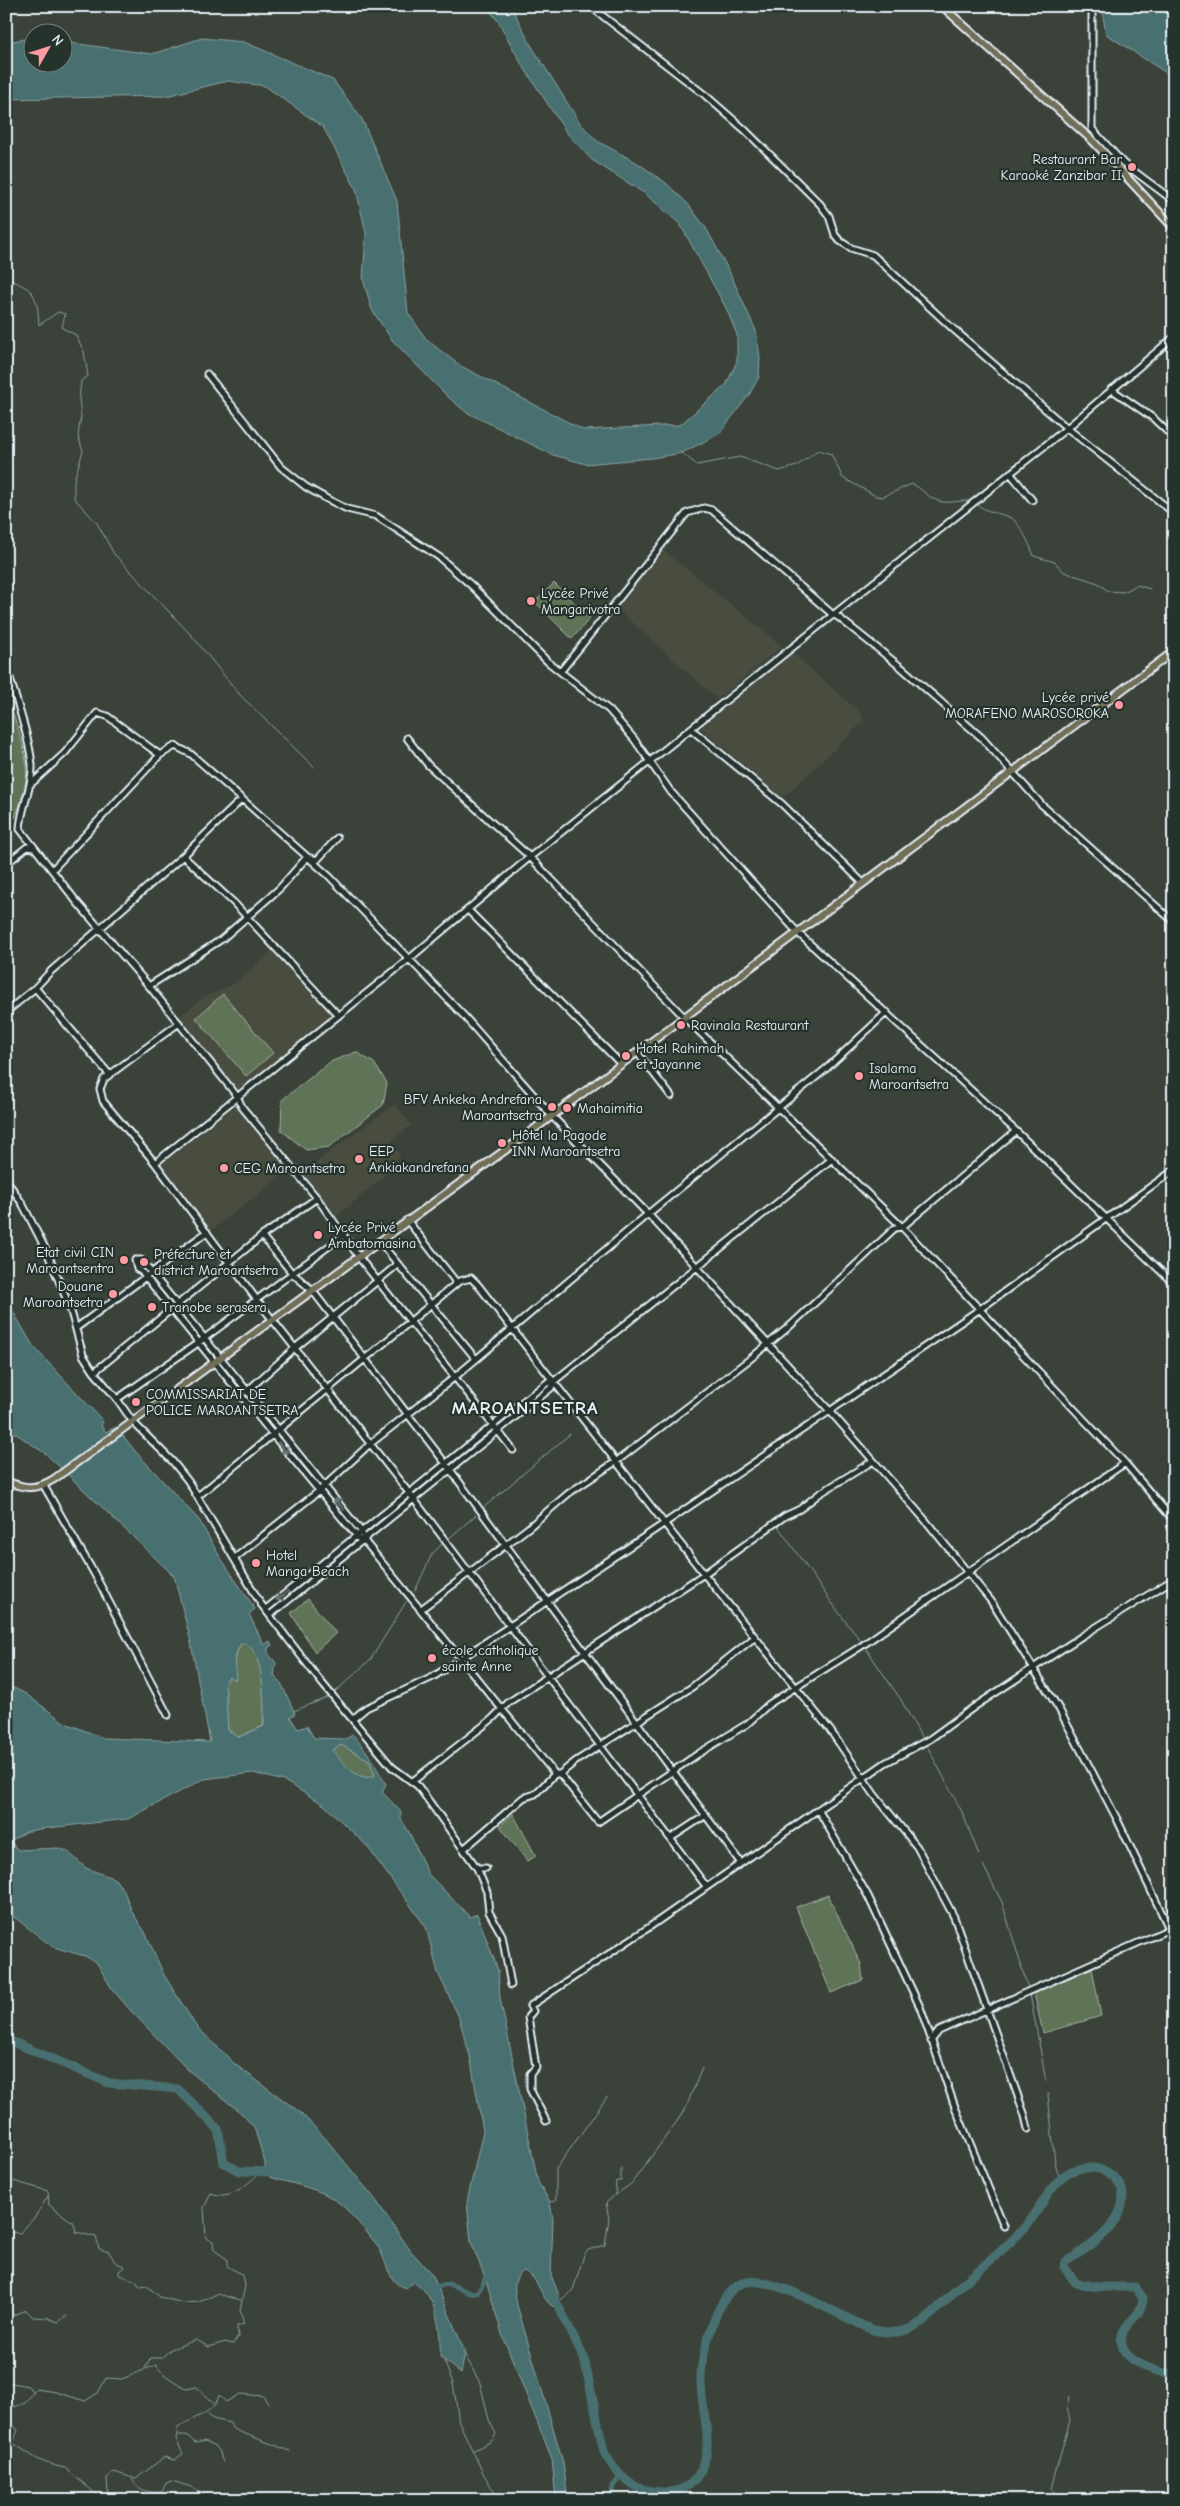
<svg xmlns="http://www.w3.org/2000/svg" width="1180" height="2506" font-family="'Comic Neue',sans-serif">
  <rect width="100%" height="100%" fill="#3b4239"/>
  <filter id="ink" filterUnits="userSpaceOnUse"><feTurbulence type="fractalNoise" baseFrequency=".02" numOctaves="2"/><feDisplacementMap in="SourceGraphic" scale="10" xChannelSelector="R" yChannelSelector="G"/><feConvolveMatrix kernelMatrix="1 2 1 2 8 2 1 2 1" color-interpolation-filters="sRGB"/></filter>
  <g filter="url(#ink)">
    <path fill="#4a4d41" d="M663 550 782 646 717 699 616 608Z
      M792 653 862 714 864 721 786 795 779 796 701 728Z
      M273 950 309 992 337 1017 243 1096 178 1018 204 997 232 985Z
      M395 1104 411 1125 390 1142 401 1156 394 1161 396 1166 336 1217 301 1173Z
      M236 1105 289 1170 211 1231 160 1166Z"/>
    <path fill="#5f7356" stroke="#a4b2a7" d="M554 583 590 618 572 639 535 602Z
      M11 707C26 756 35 768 15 818L6 807V710Z
      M223 994 273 1053 246 1076 196 1018Z
      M356 1052 374 1063 387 1083 383 1105 329 1147 306 1150 281 1130 282 1100 330 1062Z
      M308 1599 336 1633 315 1652 291 1613Z
      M244 1643 251 1645C265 1668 264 1700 263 1726L239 1737 228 1730 225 1683 229 1677 235 1679C236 1664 233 1660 240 1645Z
      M341 1745 369 1760 375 1776C358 1784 341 1761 332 1750Z
      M513 1814 536 1856 527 1861 500 1826Z
      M828 1895 861 1964 863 1980 831 1993 796 1907Z
      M1092 1968 1101 2016 1043 2033 1034 1993Z"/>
    <path fill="#4a6f6f" stroke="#89a3a6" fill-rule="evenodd" d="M486 6H510L513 10 531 45 580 123 597 141 636 162 666 183 688 204 706 228 730 273 756 331 760 357 759 377 749 395 719 434 682 453 652 458 586 464 553 455 466 412 448 397 392 340 372 310 363 279 366 233 356 189 323 127 265 86 228 81 166 96 6 99V42L32 38V62H62L63 42 152 54 202 38 244 42 333 80 362 119 397 201 408 313 427 340 459 365 583 430 680 425 726 385 737 361V335L726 308 680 224 644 193 592 160 566 132 521 63 498 21Z
      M1105 6H1174V78L1106 34 1103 16Z
      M6 1299 33 1346 103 1421 101 1426 106 1432 116 1427 135 1451 199 1520 220 1557 255 1609 249 1614 264 1645 270 1641 272 1645 268 1648V1653L276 1663 274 1676 281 1683 294 1711 295 1714 290 1717 298 1729 307 1726 314 1738 345 1739 353 1735 367 1752 386 1784 382 1792 401 1812V1819L409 1832 428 1874 470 1917 477 1914 498 1970 500 1998 538 2182 550 2202 553 2219 551 2275 558 2293V2301L553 2307C540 2298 539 2277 524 2271 511 2277 515 2293 517 2305L563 2462 568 2500H556L552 2459 502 2334 486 2280 471 2242 467 2202 483 2131 470 2056 458 2015 438 1973 426 1927 366 1845 323 1804 284 1781 253 1773 204 1779 128 1819 39 1829 26 1832 10 1841 18 1850 58 1848 67 1851 86 1868 115 1879 124 1891 132 1912 145 1932 164 1975 196 2026 236 2065 301 2113 325 2138 375 2199 410 2250 433 2276 465 2352 461 2374 440 2357C441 2332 438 2296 414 2282L406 2288C387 2284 387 2259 377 2245 368 2233 357 2221 347 2210 326 2188 297 2186 270 2177L265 2171V2163L254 2127 241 2113 187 2069 131 2011 112 1989 97 1963 85 1956 53 1947 6 1911V1684L26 1694 65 1723 104 1738 210 1742 190 1638 174 1576 46 1454 6 1427ZM244 1643C265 1650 264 1707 264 1726L239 1737 228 1730 225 1683 229 1677 236 1680C235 1666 233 1658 240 1645ZM341 1745 369 1760 375 1775C359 1785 341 1760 332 1750Z
      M6 2485 21 2500H6Z"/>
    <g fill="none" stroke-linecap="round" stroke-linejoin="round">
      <path stroke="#89a3a6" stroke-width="1" d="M6 278C35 290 37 293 39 325L58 312 65 314 62 328 76 335 84 352 88 376 81 381 79 398 81 416 78 436 83 451 74 480V498L97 523 114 554 192 636 240 695 314 767
        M681 452 697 465 740 457 779 471 797 466 818 450 831 454 843 478 876 496 882 497 912 484C922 488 927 497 936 500 950 506 961 498 973 502
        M976 504C989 513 996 512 1009 517 1020 521 1030 546 1034 556L1055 562 1064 572 1098 583 1108 591 1124 592 1137 585 1150 589
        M483 1508 570 1434
        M776 1524C805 1563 831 1605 862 1642
        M448 1539 476 1515
        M415 1591 432 1554 442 1544
        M865 1647 901 1700 923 1740
        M334 1693 371 1659 406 1602
        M294 1711 331 1696
        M926 1744 962 1812 979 1855
        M983 1865 1002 1902 1028 1988
        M1030 1994 1046 2081
        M1048 2094 1055 2163 1060 2180
        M6 2179 48 2191 49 2205 74 2223 76 2232 96 2237 99 2249 109 2252 115 2262 125 2267 119 2271V2275L136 2281 140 2287 147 2286 160 2297 183 2303 199 2302 217 2294 241 2300
        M615 2195 631 2184 678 2120 687 2105 702 2068
        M550 2202 556 2201V2169L607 2097
        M6 2232 20 2233 35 2217 48 2196
        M557 2303 573 2290 584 2255 588 2250 605 2245 609 2219 606 2203 615 2195 616 2181H621V2168
        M6 2309 13 2315 26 2310 33 2317 48 2318 58 2322 67 2316
        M464 2353 480 2383 489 2420 496 2434 492 2441 472 2451
        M444 2361 453 2383 459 2422 483 2473 499 2500
        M146 2369 156 2365C163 2376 176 2382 187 2389L196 2387 215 2405
        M6 2382 28 2386 33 2392
        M6 2410 25 2403 36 2389 56 2392 85 2401 98 2393 106 2378 122 2379 144 2370 151 2358H161L171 2349 196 2340 209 2347 225 2342 233 2344 238 2337 237 2326 244 2324 240 2310 245 2286 243 2275 227 2266V2259L214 2250 213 2241 206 2238 204 2208 211 2193C232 2201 247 2183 263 2171
        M206 2413 213 2419 230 2423 232 2428 240 2432 290 2451
        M6 2421 18 2430 13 2443 6 2442
        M178 2435H187L195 2443 205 2441 216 2446 223 2462
        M13 2443 37 2459 51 2465 65 2468 102 2499 108 2495 107 2478 114 2472 136 2479 164 2457 174 2460 183 2454 176 2439 178 2428C193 2416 214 2415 219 2395L226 2402 240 2394 263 2396 268 2403
        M132 2479C138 2491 149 2493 162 2492L166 2483 172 2481 191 2487 212 2500
        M104 2499 111 2500
        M1065 2500 1051 2488 1070 2420 1067 2407 1069 2396"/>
      <path stroke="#4a6f6f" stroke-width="5" d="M432 2288 448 2284C469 2289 476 2307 487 2273
        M611 2500 613 2486 620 2477"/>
      <path stroke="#4a6f6f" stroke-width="9" d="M6 2039 109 2083 178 2089 218 2129 224 2163 239 2171 276 2172
        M552 2293 584 2358 604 2452C614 2471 628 2488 651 2491 668 2494 685 2492 696 2478 719 2448 699 2410 701 2375 702 2354 709 2333 717 2313 722 2303 729 2289 740 2284 768 2270 843 2319 873 2330 884 2332 895 2334 906 2330 927 2323 943 2302 959 2287 982 2267 1006 2249 1026 2226 1040 2210 1050 2184 1068 2173 1095 2158 1134 2177 1120 2211 1111 2234 1085 2250 1065 2262L1064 2267 1076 2283 1098 2287H1135L1143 2298C1141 2319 1125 2321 1122 2335 1116 2360 1156 2373 1174 2374"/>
      <defs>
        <path id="minor" d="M590 6 705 95 745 130 820 204 829 216 835 235 840 241 851 248 873 255 951 327 1067 428 1174 513
          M1092 6V129L1123 163 1174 201
          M207 374 281 467 306 487 327 499 347 509 376 516 439 557 472 586 548 662 609 710 634 739 671 792 798 933 1016 1131 1174 1284
          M1111 389 1153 418 1174 438
          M1010 473 1032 500
          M6 664C14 695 29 734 32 765 33 787 21 807 20 829L76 901 149 986 237 1096 242 1107 317 1198 361 1260 513 1450
          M561 671 687 513 704 508 712 510 832 614 838 617 902 668 982 738 1041 804 1174 922
          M691 729 782 804 863 883
          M407 738 428 765 530 857 684 1017 902 1227 1125 1463 1174 1521
          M31 784 65 753 97 713 107 716 160 755
          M183 856 234 903 338 1015
          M6 864 27 847 34 848
          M53 869 160 755 175 746 191 754 329 876 464 1016 552 1116 648 1214 829 1410 926 1521 991 1601 1059 1709 1117 1819 1174 1939
          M468 910 621 1064
          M149 986 222 939 280 888 307 857 317 860 337 838
          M34 989 51 971 183 856 242 799
          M6 1012 34 989 37 990 109 1074
          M179 1023 104 1079 100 1089 103 1101 155 1163 257 1300 413 1498 706 1886
          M637 1052 671 1096
          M155 1163 409 959 530 857 1067 428 1174 337
          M6 1179 23 1205 48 1254 70 1308 83 1355 94 1372 117 1399 133 1422 173 1462 188 1481 261 1604 321 1682 392 1767 418 1786 477 1868H486
          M407 1220 456 1282 471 1278 478 1285 704 1574 830 1730 874 1794 917 1847 954 1917 1025 2116 1028 2129
          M262 1236 292 1273 312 1290 446 1464 740 1862
          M379 1241 476 1359
          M76 1328 207 1232
          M94 1372 262 1236 317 1198
          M246 1392 295 1348 397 1265
          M117 1399 198 1343 344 1235
          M44 1486 94 1573 168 1715
          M198 1496 457 1283
          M366 1543 361 1531 141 1260H135L137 1269 141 1271 273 1435 360 1540 366 1543 555 1774H560L598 1822 698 1754 747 1724 769 1704 860 1647 1125 1463
          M235 1558 319 1491 370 1444 455 1377 648 1214 827 1068 887 1012
          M266 1609 517 1406 548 1382H553L832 1159
          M420 1610 528 1528 569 1493 617 1461 750 1359 790 1326 895 1228 902 1227 1016 1131
          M270 1615 551 1388 553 1382
          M353 1719 366 1708 433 1677 665 1523 980 1309 1174 1170
          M560 1774 576 1761 692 1687 755 1637
          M413 1781 492 1719 509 1702 704 1574 785 1516 800 1509 819 1494 873 1461
          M819 1811 868 1896 920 2007 955 2107 1004 2226
          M671 1838 706 1815
          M465 1848 523 1798 535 1794 555 1774
          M477 1868 487 1892 489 1912 502 1935 511 1985
          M931 2041 939 2031 1174 1927
          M546 2121 530 2089V2074L536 2067 528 2017 533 2011 530 2006 648 1928 885 1763 930 1739 974 1707 1082 1636 1174 1579"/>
        <path id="major" d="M942 6 1093 141 1174 228
          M6 1481C25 1489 36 1490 54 1479L552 1116 1174 651"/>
      </defs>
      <use href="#minor" stroke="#e8f1f8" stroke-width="9"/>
      <use href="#major" stroke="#e8f1f8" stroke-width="10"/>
      <use href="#minor" stroke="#26332d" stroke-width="5"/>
      <use href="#major" stroke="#716e59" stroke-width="6"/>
    </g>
    <defs><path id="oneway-shaft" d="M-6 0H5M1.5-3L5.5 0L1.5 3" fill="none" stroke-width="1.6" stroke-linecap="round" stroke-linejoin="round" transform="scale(1.25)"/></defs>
    <g stroke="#6a7674">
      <use href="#oneway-shaft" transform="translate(283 1448) rotate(50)"/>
      <use href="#oneway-shaft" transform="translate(339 1504) rotate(-129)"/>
      <use href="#oneway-shaft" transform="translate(282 1596) rotate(141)"/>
    </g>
  </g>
  <g fill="#ff9aa2" stroke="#26332d" stroke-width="2">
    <circle cx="1132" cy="167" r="5"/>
    <circle cx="531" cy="601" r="5"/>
    <circle cx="1119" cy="705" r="5"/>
    <circle cx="681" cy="1025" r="5"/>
    <circle cx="626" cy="1056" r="5"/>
    <circle cx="859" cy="1076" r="5"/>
    <circle cx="552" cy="1107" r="5"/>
    <circle cx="567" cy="1108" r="5"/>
    <circle cx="502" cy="1143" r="5"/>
    <circle cx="359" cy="1159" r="5"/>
    <circle cx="224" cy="1168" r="5"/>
    <circle cx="318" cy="1235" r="5"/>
    <circle cx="124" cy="1260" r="5"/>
    <circle cx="144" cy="1262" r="5"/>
    <circle cx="113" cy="1294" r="5"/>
    <circle cx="152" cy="1307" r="5"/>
    <circle cx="136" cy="1402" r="5"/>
    <circle cx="256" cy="1563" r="5"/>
    <circle cx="432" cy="1658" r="5"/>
  </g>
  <g text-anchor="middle" stroke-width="4.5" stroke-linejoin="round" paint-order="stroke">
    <g font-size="14" fill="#e8f1f8" stroke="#26332d" text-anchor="start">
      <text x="1122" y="164" text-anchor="end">Restaurant Bar<tspan x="1122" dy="16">Karaoké Zanzibar II</tspan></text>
      <text x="541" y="598">Lycée Privé<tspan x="541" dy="16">Mangarivotra</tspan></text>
      <text x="1109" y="702" text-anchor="end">Lycée privé<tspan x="1109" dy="16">MORAFENO MAROSOROKA</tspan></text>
      <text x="691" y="1030">Ravinala Restaurant</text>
      <text x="636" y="1053">Hotel Rahimah<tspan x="636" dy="16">et Jayanne</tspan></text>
      <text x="869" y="1073">Isalama<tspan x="869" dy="16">Maroantsetra</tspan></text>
      <text x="542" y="1104" text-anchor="end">BFV Ankeka Andrefana<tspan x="542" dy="16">Maroantsetra</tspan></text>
      <text x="577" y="1113">Mahaimitia</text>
      <text x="512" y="1140">Hôtel la Pagode<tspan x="512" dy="16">INN Maroantsetra</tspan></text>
      <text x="369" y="1156">EEP<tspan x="369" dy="16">Ankiakandrefana</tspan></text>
      <text x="234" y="1173">CEG Maroantsetra</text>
      <text x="328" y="1232">Lycée Privé<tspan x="328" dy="16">Ambatomasina</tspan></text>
      <text x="114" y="1257" text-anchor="end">Etat civil CIN<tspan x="114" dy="16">Maroantsentra</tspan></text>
      <text x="154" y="1259">Préfecture et<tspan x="154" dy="16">district Maroantsetra</tspan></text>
      <text x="103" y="1291" text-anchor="end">Douane<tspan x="103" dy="16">Maroantsetra</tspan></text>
      <text x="162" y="1312">Tranobe serasera</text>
      <text x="146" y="1399">COMMISSARIAT DE<tspan x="146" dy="16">POLICE MAROANTSETRA</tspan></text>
      <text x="266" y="1560">Hotel<tspan x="266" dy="16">Manga Beach</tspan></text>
      <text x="442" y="1655">école catholique<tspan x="442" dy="16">sainte Anne</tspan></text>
    </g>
    <g font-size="19" font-weight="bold" letter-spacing="1" fill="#e8f1f8" stroke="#26332d">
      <text x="525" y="1414">MAROANTSETRA</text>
    </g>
  </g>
  <rect width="1180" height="2506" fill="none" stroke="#26332d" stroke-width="25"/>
  <rect x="12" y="12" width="1155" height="2481" fill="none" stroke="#e8f1f8" stroke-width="2" filter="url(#ink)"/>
  <g transform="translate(48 48) rotate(51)"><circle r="24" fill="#26332d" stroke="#747f7e"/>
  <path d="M0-4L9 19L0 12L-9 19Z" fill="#ff9aa2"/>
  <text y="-8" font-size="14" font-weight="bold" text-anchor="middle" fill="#e8f1f8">N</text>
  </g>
</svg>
